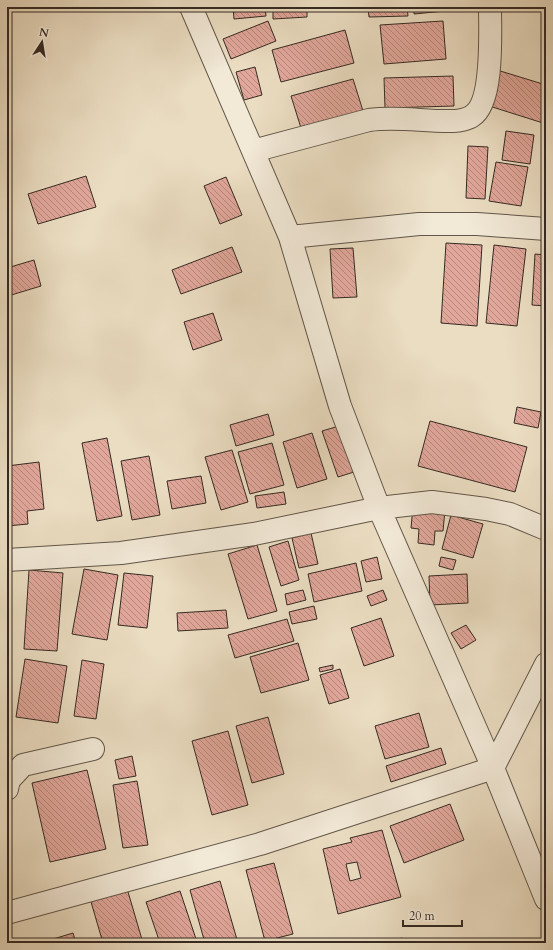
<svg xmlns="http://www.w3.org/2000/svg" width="553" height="950" font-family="Cardo,serif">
  <defs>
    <pattern id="building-back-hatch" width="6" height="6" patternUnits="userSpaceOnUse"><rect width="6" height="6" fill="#e1a79b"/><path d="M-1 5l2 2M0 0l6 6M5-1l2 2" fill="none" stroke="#b7887e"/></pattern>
  </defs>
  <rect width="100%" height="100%" fill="#ebddc2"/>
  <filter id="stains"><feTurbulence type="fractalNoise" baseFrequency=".005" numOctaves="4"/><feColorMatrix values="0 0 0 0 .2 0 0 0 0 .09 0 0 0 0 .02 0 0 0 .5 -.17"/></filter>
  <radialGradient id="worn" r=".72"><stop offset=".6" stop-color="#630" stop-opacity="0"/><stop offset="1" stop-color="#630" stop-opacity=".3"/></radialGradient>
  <path fill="url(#building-back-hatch)" stroke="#352a22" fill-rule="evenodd" d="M233 7H265L266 16 234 19Z
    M273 7H307V17L273 19Z
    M321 7H357V8L321 11Z
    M368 7H407L408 16 369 17Z
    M414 7H445V11L414 14Z
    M268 21 276 41 231 59 223 39Z
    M443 21 446 59 384 64 380 25Z
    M345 30 354 63 281 82 272 50Z
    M255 67 262 95 244 100 236 72Z
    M497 70 546 85V113L543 123 486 105Z
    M453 76 454 106 385 108 384 78Z
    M353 79 363 111 301 128 291 96Z
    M506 131 534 135 530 164 502 160Z
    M468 146 488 147 485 199 466 198Z
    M496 162 528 167 521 206 489 201Z
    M86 176 96 207 38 224 28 194Z
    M226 177 242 215 220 224 204 186Z
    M446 243 482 245 477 326 441 323Z
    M494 245 526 249 517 326 486 323Z
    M232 247 242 272 181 294 172 270Z
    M353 248 357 297 333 298 330 249Z
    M535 254 546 255V306L532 305Z
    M34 260 41 286 8 296 7 268Z
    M213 313 222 340 193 350 184 322Z
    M517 407 541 412 538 428 514 423Z
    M268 414 274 435 236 446 230 425Z
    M430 421 527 447 515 492 418 466Z
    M339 426 354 472 338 477 322 431Z
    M312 433 327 479 297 488 283 442Z
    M107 438 122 516 97 521 82 443Z
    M272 443 284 485 250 494 238 452Z
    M232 450 248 502 221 510 205 457Z
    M149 456 160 515 132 520 121 461Z
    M39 462 44 509 27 511 28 524 7 526V510H9L7 466Z
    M201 476 206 503 172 509 167 481Z
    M284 492 286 504 257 508 255 496Z
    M413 507 445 510 443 531H435L434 545 418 543 419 529 411 528Z
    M451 515 483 524 473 558 442 549Z
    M311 533 318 564 299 568 292 538Z
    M288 541 299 580 281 586 269 547Z
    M257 545 277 611 248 619 228 554Z
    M377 557 382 579 366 582 361 561Z
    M441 557 456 560 453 570 439 566Z
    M356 563 362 591 314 602 308 574Z
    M84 569 118 575 107 640 72 634Z
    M29 570 63 573 57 651 24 649Z
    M124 573 153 576 147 628 118 625Z
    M467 574 468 603 430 605 429 576Z
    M303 590 306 600 287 605 285 594Z
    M383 590 387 600 371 606 367 596Z
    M314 606 317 619 292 624 289 612Z
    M226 610 228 628 178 631 177 613Z
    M381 618 394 656 364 666 351 628Z
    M287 619 294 641 235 658 228 635Z
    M466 625 476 640 461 649 451 633Z
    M298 643 309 680 261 693 250 657Z
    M25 659 67 666 58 723 16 717Z
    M82 660 104 664 96 719 74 716Z
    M333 665V669L320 672 319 668Z
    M340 669 349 698 329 704 320 675Z
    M419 713 429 747 385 759 375 726Z
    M268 717 284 774 252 783 236 726Z
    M228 731 248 805 212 815 192 741Z
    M441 748 446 764 391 782 386 766Z
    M132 756 136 776 119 779 115 760Z
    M87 770 106 849 50 862 32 783Z
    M137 781 148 845 123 848 113 785Z
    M450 804 464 840 404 863 390 826Z
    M382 830 401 897 338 914 323 849 352 842 350 838ZM357 862 361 878 350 881 346 864Z
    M274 863 293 934 265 941 246 870Z
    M220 881 238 943H205L190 890Z
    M126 885 143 943H103L89 895Z
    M180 891 197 942 160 943 146 902Z
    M73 933 76 943H40Z
    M402 938 404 943H384Z"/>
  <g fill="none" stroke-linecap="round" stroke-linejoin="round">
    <defs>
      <path id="street" d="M191 7 290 237 340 406 379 508 493 768 546 899
        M253 151 369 120C398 116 426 122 454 121 459 121 468 119 472 116 494 103 490 30 490 7
        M290 237 419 224H477L546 229
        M7 560 121 553 254 534 379 508 432 502 486 509 510 514 546 529
        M7 789 9 780 23 765 93 749
        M7 913 260 844 493 768 546 664"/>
    </defs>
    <use href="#street" stroke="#62574a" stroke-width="24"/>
    <use href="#street" stroke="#f2e9d7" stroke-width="22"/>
  </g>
  <rect width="553" height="950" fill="none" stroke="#ebddc2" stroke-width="24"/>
  <rect x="8" y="8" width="537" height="934" fill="none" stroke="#352a22" stroke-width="2"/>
  <rect x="12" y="12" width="529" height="926" fill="none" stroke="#352a22"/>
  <g transform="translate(42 42) rotate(12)" stroke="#f2e9d7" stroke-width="3" paint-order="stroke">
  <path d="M0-3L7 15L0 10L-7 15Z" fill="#352a22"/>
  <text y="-6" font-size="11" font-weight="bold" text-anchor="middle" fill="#352a22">N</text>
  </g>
  <path d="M403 920v6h59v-6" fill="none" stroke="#352a22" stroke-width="2"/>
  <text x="409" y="920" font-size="12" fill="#352a22" stroke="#f2e9d7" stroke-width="3" paint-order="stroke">20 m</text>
  <rect width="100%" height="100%" filter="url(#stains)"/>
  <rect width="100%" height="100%" fill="url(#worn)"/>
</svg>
